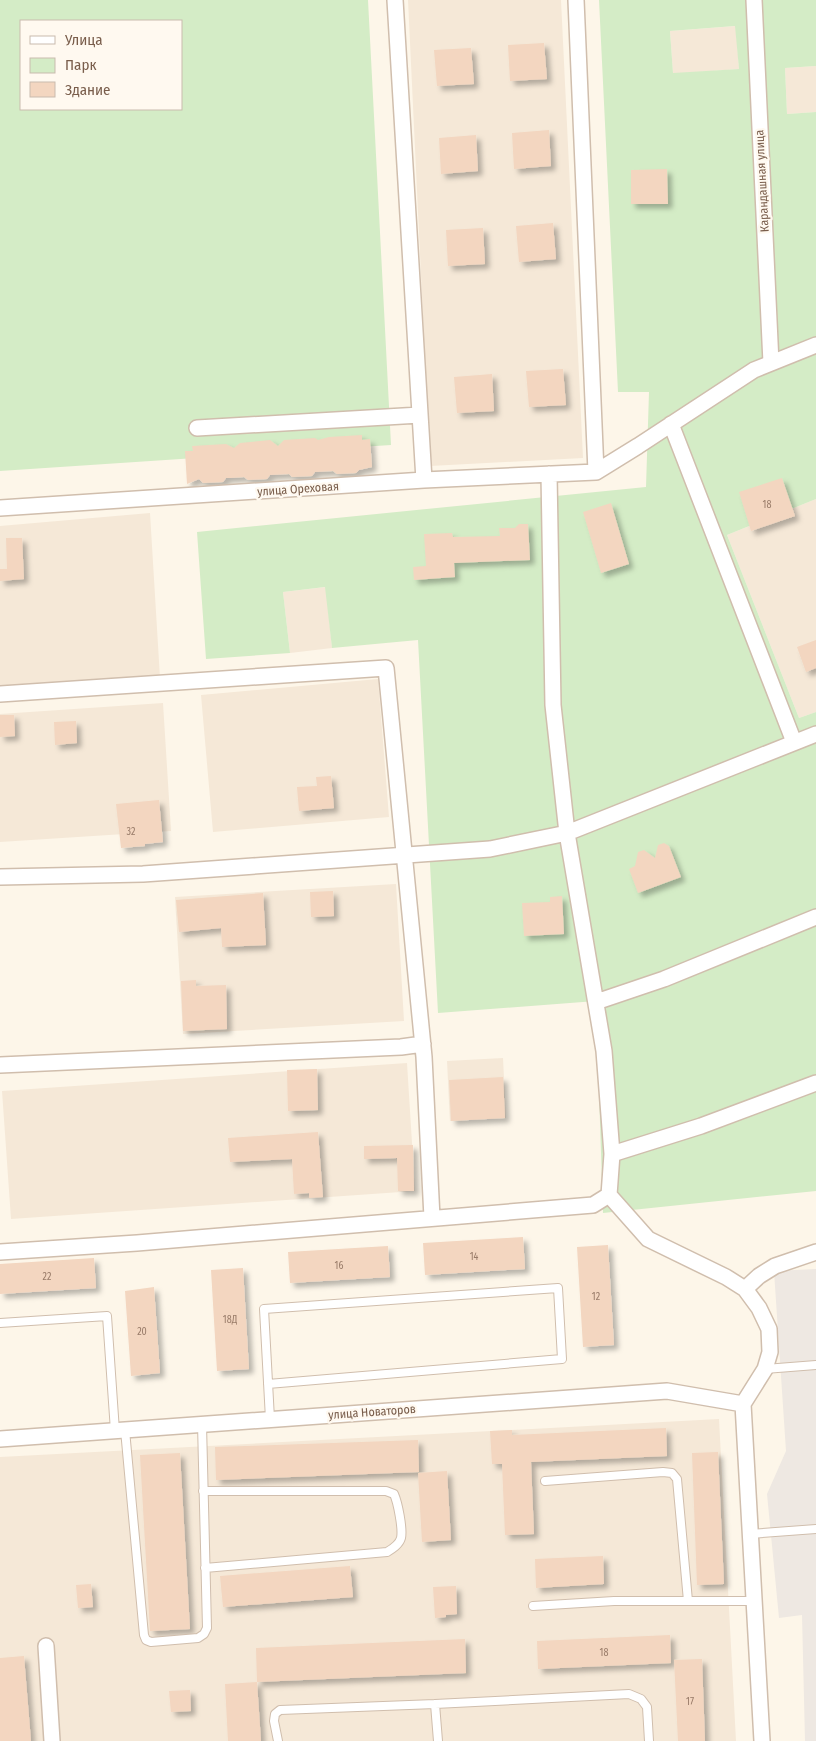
<svg xmlns="http://www.w3.org/2000/svg" width="816" height="1741" font-family="'Fira Sans Condensed',sans-serif">
  <defs>
    <filter id="shadow"><feDropShadow dx="4.5" dy="4.5" stdDeviation="2.5" flood-color="#0004"/></filter>
  </defs>
  <rect width="100%" height="100%" fill="#fdf6e9"/>
  <path fill="#f5e8d7" d="M408 0H561L583 458 430 466Z
    M736 26 739 69 673 74 670 31Z
    M816 66V112L787 114 785 68Z
    M816 499V712L799 718 727 535Z
    M150 513 160 678 0 686V526Z
    M326 587 332 648 290 653 283 592Z
    M378 679 389 817 213 832 201 695Z
    M163 703 171 831 0 842V714Z
    M396 884 404 1021 183 1034 175 897Z
    M503 1058 506 1118 450 1121 447 1061Z
    M407 1063 415 1191 11 1219 2 1091Z
    M719 1419 736 1741H0V1457Z"/>
  <path fill="#eee8e2" d="M816 1269V1741H805L802 1615 779 1618 767 1494 786 1451 774 1271Z"/>
  <path fill="#d4ecc6" fill-rule="evenodd" d="M0 0H368L391 445 0 471ZM21 21H181V109H21Z
    M599 0H816V66L785 68 787 114 816 112V499L727 535 799 718 816 712V1191L603 1213 596 1001 438 1013 418 640 332 648 325 587 283 592 290 653 206 659 197 532 646 487 649 392H618ZM735 26 739 69 673 73 670 31Z"/>
  <path fill="#f3d6c0" filter="url(#shadow)" d="M544 43 547 79 510 81 508 45Z
    M471 48 474 84 437 86 434 50Z
    M549 130 551 166 514 169 512 133Z
    M476 135 478 171 441 174 439 138Z
    M667 169 668 204H631V170Z
    M553 223 556 259 519 262 516 226Z
    M483 228 485 264 448 266 446 230Z
    M563 369 566 405 529 407 526 371Z
    M492 374 494 411 457 413 454 377Z
    M362 435V440L370 439 372 467 359 470 356 473 337 474 333 471 315 472 312 476 292 477 289 474 270 475 267 479 248 480 244 477 231 478H226L223 482 203 483 199 479 187 484 185 451H193L192 446 226 444 234 448 240 443 270 440 278 446 284 440 315 438 318 440 329 437Z
    M782 478 795 516 751 531 739 492Z
    M611 503 629 564 601 573 583 512Z
    M519 524H528L530 560 454 563 455 577 414 580 413 567 426 566 424 534 452 533 453 537 500 536 499 528H515Z
    M6 538H22L24 579 0 581V569H7Z
    M816 640V668L806 672 797 647Z
    M0 715H14L15 736 0 737Z
    M76 721 77 743 55 745 54 722Z
    M331 776 334 808 299 811 297 787 317 786 316 777Z
    M159 800 163 842 145 844V846L121 848 116 804Z
    M664 843 669 846 681 877 638 893 629 869 635 866 638 852 644 850 655 858 658 845Z
    M333 891 334 916 311 917 310 892Z
    M263 893 266 945 222 947 221 928 179 932 176 900Z
    M562 896 564 934 524 936 522 903 550 902V897Z
    M196 980V986L226 985 227 1029 183 1031 181 981Z
    M317 1069 318 1110 288 1111 287 1070Z
    M503 1077 505 1118 451 1121 449 1080Z
    M318 1132 323 1197 309 1198V1193L294 1194 292 1159 230 1162 228 1138Z
    M413 1145 414 1191H398L397 1158 364 1159V1146Z
    M523 1237 525 1269 425 1275 423 1243Z
    M608 1245 614 1345 583 1347 577 1247Z
    M388 1246 390 1277 290 1283 288 1252Z
    M94 1258 96 1288 0 1294V1264Z
    M243 1268 249 1369 217 1371 211 1270Z
    M154 1287 160 1373 131 1376 125 1291Z
    M666 1428 667 1456 531 1462 534 1534 505 1535 502 1464H492L490 1431 512 1430V1435Z
    M418 1440 419 1472 216 1480 215 1447Z
    M718 1452 724 1584 697 1585 692 1453Z
    M180 1453 190 1629 150 1631 140 1455Z
    M447 1471 451 1540 422 1542 418 1473Z
    M603 1556 604 1584 536 1588 535 1559Z
    M350 1566 353 1597 223 1607 220 1576Z
    M91 1584 93 1607 78 1608 76 1585Z
    M456 1586 457 1614 446 1615V1617L435 1618 433 1587Z
    M670 1635 671 1663 538 1669 537 1641Z
    M465 1639 466 1673 257 1682 256 1648Z
    M24 1656 31 1741H0V1658Z
    M702 1659 705 1741H678L674 1660Z
    M257 1682 261 1741H228L225 1684Z
    M190 1690 191 1711 171 1712 169 1691Z"/>
  <g fill="none" stroke-linecap="round" stroke-linejoin="round">
    <defs>
      <path id="service" d="M0 1323 107 1316 115 1431
        M765 1369 816 1365
        M268 1384 562 1359 558 1288 264 1309 270 1419
        M125 1430 144 1635 146 1640 151 1642 198 1638 204 1634 207 1628 202 1424
        M545 1481 663 1472 672 1473 677 1479 688 1601
        M203 1491H386L394 1494C398 1503 403 1529 401 1538 399 1545 392 1549 387 1552L205 1568
        M750 1534 816 1529
        M533 1606 614 1601H753
        M435 1704 438 1741
        M278 1741 274 1721 275 1714 280 1710 435 1704 629 1694 641 1699 647 1707 649 1741"/>
      <path id="minor" d="M395 0 424 480
        M576 0 596 472
        M754 0 771 363
        M671 424 794 742
        M197 428 420 415
        M549 474 553 705 567 833 604 1051 612 1154 609 1195 648 1239 726 1277 745 1289 759 1308 769 1329 770 1352 765 1369 743 1404 762 1741
        M0 508 424 480 596 472 638 446 754 370 816 345
        M0 694 386 668 424 1057 432 1218
        M0 877 143 874 490 849 567 833 816 734
        M596 1002 664 979 816 917
        M0 1065 401 1047 423 1044
        M612 1154 701 1126 816 1083
        M0 1252 137 1243 593 1205 609 1195
        M745 1289 759 1276 775 1266 816 1252
        M0 1439 667 1391 743 1404
        M46 1646 52 1741"/>
    </defs>
    <use href="#service" stroke="#d0bead" stroke-width="10"/>
    <use href="#minor" stroke="#d0bead" stroke-width="18"/>
    <use href="#service" stroke="#fff" stroke-width="8"/>
    <use href="#minor" stroke="#fff" stroke-width="15"/>
  </g>
  <g text-anchor="middle" stroke-width="4.5" stroke-linejoin="round" paint-order="stroke">
    <g font-size="10" fill="#987b68">
      <text x="767" y="508">18</text>
      <text x="131" y="835">32</text>
      <text x="474" y="1260">14</text>
      <text x="339" y="1269">16</text>
      <text x="47" y="1280">22</text>
      <text x="596" y="1300">12</text>
      <text x="230" y="1323">18Д</text>
      <text x="142" y="1335">20</text>
      <text x="604" y="1656">18</text>
      <text x="690" y="1705">17</text>
    </g>
    <g font-size="12" fill="#795d4b" stroke="#fff9f0">
      <text transform="translate(762 181) rotate(-93)" y="4">Карандашная улица</text>
      <text transform="translate(298 489) rotate(-4)" y="4">улица Ореховая</text>
      <text transform="translate(372 1412) rotate(-4)" y="4">улица Новаторов</text>
    </g>
  </g>
  <rect x="20" y="20" width="162" height="90" fill="#fff9f0" stroke="#c9bbae"/>
  <rect x="30" y="36" width="25" height="8" fill="#ffffff" stroke="#c9bbae"/>
  <text x="65" y="45" font-size="15" fill="#795d4b">Улица</text>
  <rect x="30" y="58" width="25" height="15" fill="#d4ecc6" stroke="#c9bbae"/>
  <text x="65" y="70" font-size="15" fill="#795d4b">Парк</text>
  <rect x="30" y="82" width="25" height="15" fill="#f3d6c0" stroke="#c9bbae"/>
  <text x="65" y="95" font-size="15" fill="#795d4b">Здание</text>
</svg>
